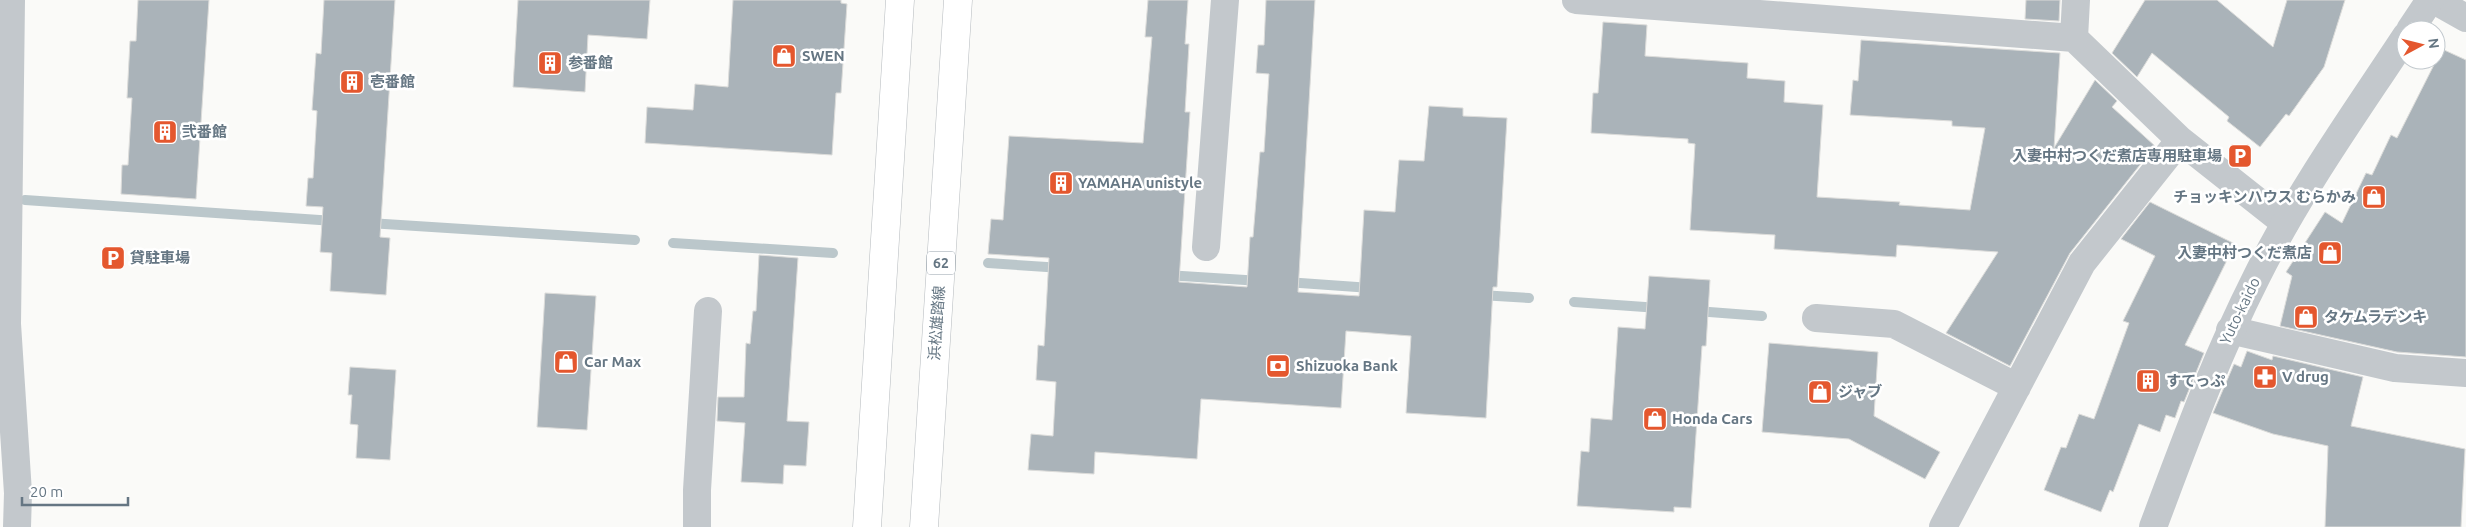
<svg xmlns="http://www.w3.org/2000/svg" width="2466" height="527" font-family="Ubuntu,'Noto Sans JP',sans-serif">
  <rect width="100%" height="100%" fill="#fafaf8"/>
  <g fill="none" stroke-linecap="round" stroke-linejoin="round">
    <path stroke="#bbc7cb" stroke-width="10" d="M25 200 334 221
      M369 223 635 240
      M673 243 833 253
      M988 263 1062 268
      M1166 275 1261 281
      M1286 282 1371 288
      M1480 295 1529 298
      M1574 302 1659 308
      M1696 311 1762 316"/>
  </g>
  <path fill="#aab3b9" stroke="#dcdcda" d="M138 0H209L196 199 121 194 122 165H128L132 98H127L130 41H136Z
    M324 0H395L380 237 390 238 386 295 330 291 332 253 320 252 323 207 306 206 308 178H313L317 111 312 110 316 53 321 54Z
    M518 0H650L647 39 588 35 585 92 513 87Z
    M733 0H841V3L847 4 841 93H836L832 155 645 143 647 107 693 110 695 84 728 87Z
    M1148 0H1188L1185 44H1189L1185 112H1190L1179 282 1247 287 1250 237H1253L1260 152H1264L1269 74 1256 73 1258 45H1264L1266 0H1315L1298 292 1359 296 1364 210 1395 212 1399 160 1424 161 1429 106 1463 108V116L1507 118 1497 287H1493L1486 418 1406 413 1411 336 1346 331 1341 408 1201 399 1197 459 1095 452 1094 474 1028 470 1031 434 1053 436 1056 382 1036 380 1038 345 1044 346 1049 258 988 254 991 219 1003 220 1009 136 1143 143 1152 37H1145Z
    M2026 0H2060L2059 21 2025 19Z
    M2145 0H2217L2273 47 2287 0H2345L2324 67 2289 116 2286 114 2260 147 2227 121 2229 117 2152 53 2137 77 2112 53Z
    M1603 22 1647 25 1645 56 1748 63 1747 78 1785 81 1784 102 1823 105 1817 197 1900 202 1899 205 1970 210 1985 128 1952 126V121L1850 115 1853 80 1858 81 1861 40 2060 53 2054 148 2095 80 2117 101 2112 107 2155 146 2070 253 2010 366 1946 333 1998 252 1897 245 1896 257 1774 249 1775 235 1690 230 1695 144 1688 143V139L1591 133 1593 93H1598Z
    M2442 49 2466 60V357L2397 352 2280 326 2292 276 2286 272 2325 212 2342 223 2366 173 2372 175 2391 135 2397 138Z
    M2150 202 2235 244 2185 345 2204 353 2184 402 2181 401 2175 418 2166 415 2160 432 2139 424 2113 492 2110 490 2101 512 2044 490 2061 447 2066 448 2079 414 2094 419 2129 323 2123 321 2155 256 2121 239Z
    M759 255 798 258 787 421 809 422 806 466 784 465 783 484 741 482 745 423 717 421 718 397H744L746 343 750 344 753 311H756Z
    M1649 276 1710 280 1706 346H1702L1691 508 1674 507V512L1577 506 1581 451 1589 452 1591 418 1612 420 1618 327 1645 329Z
    M545 293 596 296 587 430 537 427Z
    M1769 343 1878 352 1874 416 1940 452 1925 479 1849 439 1762 432Z
    M2247 351 2272 360 2273 356 2363 377 2351 426 2465 449 2461 527H2325L2328 446 2273 434 2213 413 2234 364 2241 367Z
    M350 367 396 370 390 460 356 458 358 425 350 424 352 395H348Z"/>
  <g fill="none" stroke-linecap="round" stroke-linejoin="round">
    <defs>
      <path id="primary" d="M867 527 900 0
        M924 527 958 0"/>
    </defs>
    <use href="#primary" stroke="#b5babe" stroke-width="29"/>
    <path stroke="#c3c8cc" stroke-width="28" d="M11 0 7 324 18 493 17 527
      M1576 0 2074 38 2180 140 2285 223
      M2434 0 2466 18
      M2074 38 2076 0
      M1206 247 1225 0
      M1816 318 1894 324 2017 387
      M2230 330 2395 368 2466 373
      M697 527V490L708 311
      M1943 527 2082 263 2180 140"/>
    <path stroke="#c3c8cc" stroke-width="28" d="M2410 30 2430 0
      M2153 527C2185 442 2215 359 2256 278 2298 193 2354 115 2406 36"/>
    <use href="#primary" stroke="#fff" stroke-width="28"/>
  </g>
  <defs>
    <symbol id="shop-square" viewBox="-11 -11 22 22"><rect x="-9" y="-9" width="18" height="18" rx="4" fill="#e4572e" stroke="#fff"/><path d="M-5-2.5h2.3a2.7 3.5 0 0 1 5.4 0H5L5.5 6h-11ZM-1.5-2.5h3a1.5 2.3 0 0 0-3 0Z" fill="#fff"/></symbol>
    <symbol id="building-square" viewBox="-11 -11 22 22"><rect x="-9" y="-9" width="18" height="18" rx="4" fill="#e4572e" stroke="#fff"/><path d="M-4-6H4V6H1V3H-1V6H-4ZM-2.5-4.3h1.7v1.8h-1.7ZM.8-4.3h1.7v1.8H.8ZM-2.5-1h1.7V.8h-1.7ZM.8-1h1.7V.8H.8Z" fill="#fff"/></symbol>
    <symbol id="parking-square" viewBox="-11 -11 22 22"><rect x="-9" y="-9" width="18" height="18" rx="4" fill="#e4572e" stroke="#fff"/><path d="M-3.5-5.5H1a3.5 3.5 0 0 1 0 7H-1V5.5H-3.5ZM-1-3.4V-.6H.8a1.4 1.4 0 0 0 0-2.8Z" fill="#fff"/></symbol>
    <symbol id="bank-square" viewBox="-11 -11 22 22"><rect x="-9" y="-9" width="18" height="18" rx="4" fill="#e4572e" stroke="#fff"/><path d="M-6-4H6V4H-6ZM0-2.3a2.3 2.3 0 1 0 0 4.6a2.3 2.3 0 1 0 0-4.6Z" fill="#fff"/></symbol>
    <symbol id="pharmacy-square" viewBox="-11 -11 22 22"><rect x="-9" y="-9" width="18" height="18" rx="4" fill="#e4572e" stroke="#fff"/><path d="M-2-6h4v4h4v4h-4v4h-4v-4h-4v-4h4Z" fill="#fff"/></symbol>
  </defs>
  <g fill-rule="evenodd">
    <use href="#shop-square" x="770" y="42" width="28" height="28"/>
    <use href="#building-square" x="536" y="49" width="28" height="28"/>
    <use href="#building-square" x="338" y="68" width="28" height="28"/>
    <use href="#building-square" x="151" y="118" width="28" height="28"/>
    <use href="#parking-square" x="2226" y="142" width="28" height="28"/>
    <use href="#building-square" x="1047" y="169" width="28" height="28"/>
    <use href="#shop-square" x="2360" y="183" width="28" height="28"/>
    <use href="#shop-square" x="2316" y="239" width="28" height="28"/>
    <use href="#parking-square" x="99" y="244" width="28" height="28"/>
    <use href="#shop-square" x="2292" y="303" width="28" height="28"/>
    <use href="#shop-square" x="552" y="348" width="28" height="28"/>
    <use href="#bank-square" x="1264" y="352" width="28" height="28"/>
    <use href="#pharmacy-square" x="2251" y="363" width="28" height="28"/>
    <use href="#building-square" x="2134" y="367" width="28" height="28"/>
    <use href="#shop-square" x="1806" y="378" width="28" height="28"/>
    <use href="#shop-square" x="1641" y="405" width="28" height="28"/>
  </g>
  <g text-anchor="middle" stroke-width="5" stroke-linejoin="round" paint-order="stroke">
    <rect fill="#fff" stroke="#939fa8" stroke-width="1" x="927" y="251.5" width="28" height="23" rx="4"/>
    <g font-size="14" font-weight="bold" fill="#657683">
      <text x="941" y="268">62</text>
    </g>
    <g font-size="15" font-weight="bold" fill="#657683" stroke="#fff" text-anchor="start">
      <text x="802" y="61">SWEN</text>
      <text x="568" y="68">参番館</text>
      <text x="370" y="87">壱番館</text>
      <text x="182" y="137">弐番館</text>
      <text x="2222" y="161" text-anchor="end">入妻中村つくだ煮店専用駐車場</text>
      <text x="1078" y="188">YAMAHA unistyle</text>
      <text x="2356" y="202" text-anchor="end">チョッキンハウス むらかみ</text>
      <text x="2312" y="258" text-anchor="end">入妻中村つくだ煮店</text>
      <text x="130" y="263">貸駐車場</text>
      <text x="2324" y="322">タケムラデンキ</text>
      <text x="584" y="367">Car Max</text>
      <text x="1296" y="371">Shizuoka Bank</text>
      <text x="2282" y="382">V drug</text>
      <text x="2166" y="386">すてっぷ</text>
      <text x="1838" y="397">ジャブ</text>
      <text x="1672" y="424">Honda Cars</text>
    </g>
    <g font-size="15" fill="#657683" stroke="#fff">
      <text transform="translate(2240 311) rotate(-64)" y="5">Yuto-kaido</text>
      <text transform="translate(937 323) rotate(-86)" y="5">浜松雄踏線</text>
    </g>
  </g>
  <g transform="translate(2421 45) rotate(83)"><circle r="24" fill="#ffffff" stroke="#c1c8cd"/>
  <path d="M0-4L9 19L0 12L-9 19Z" fill="#e4572e"/>
  <text y="-8" font-size="14" font-weight="bold" text-anchor="middle" fill="#657683">N</text>
  </g>
  <path d="M22 497v8h106v-8" fill="none" stroke="#657683" stroke-width="2.5"/>
  <text x="30" y="497" font-size="15" fill="#657683" stroke="#ffffff" stroke-width="4" paint-order="stroke">20 m</text>
</svg>
